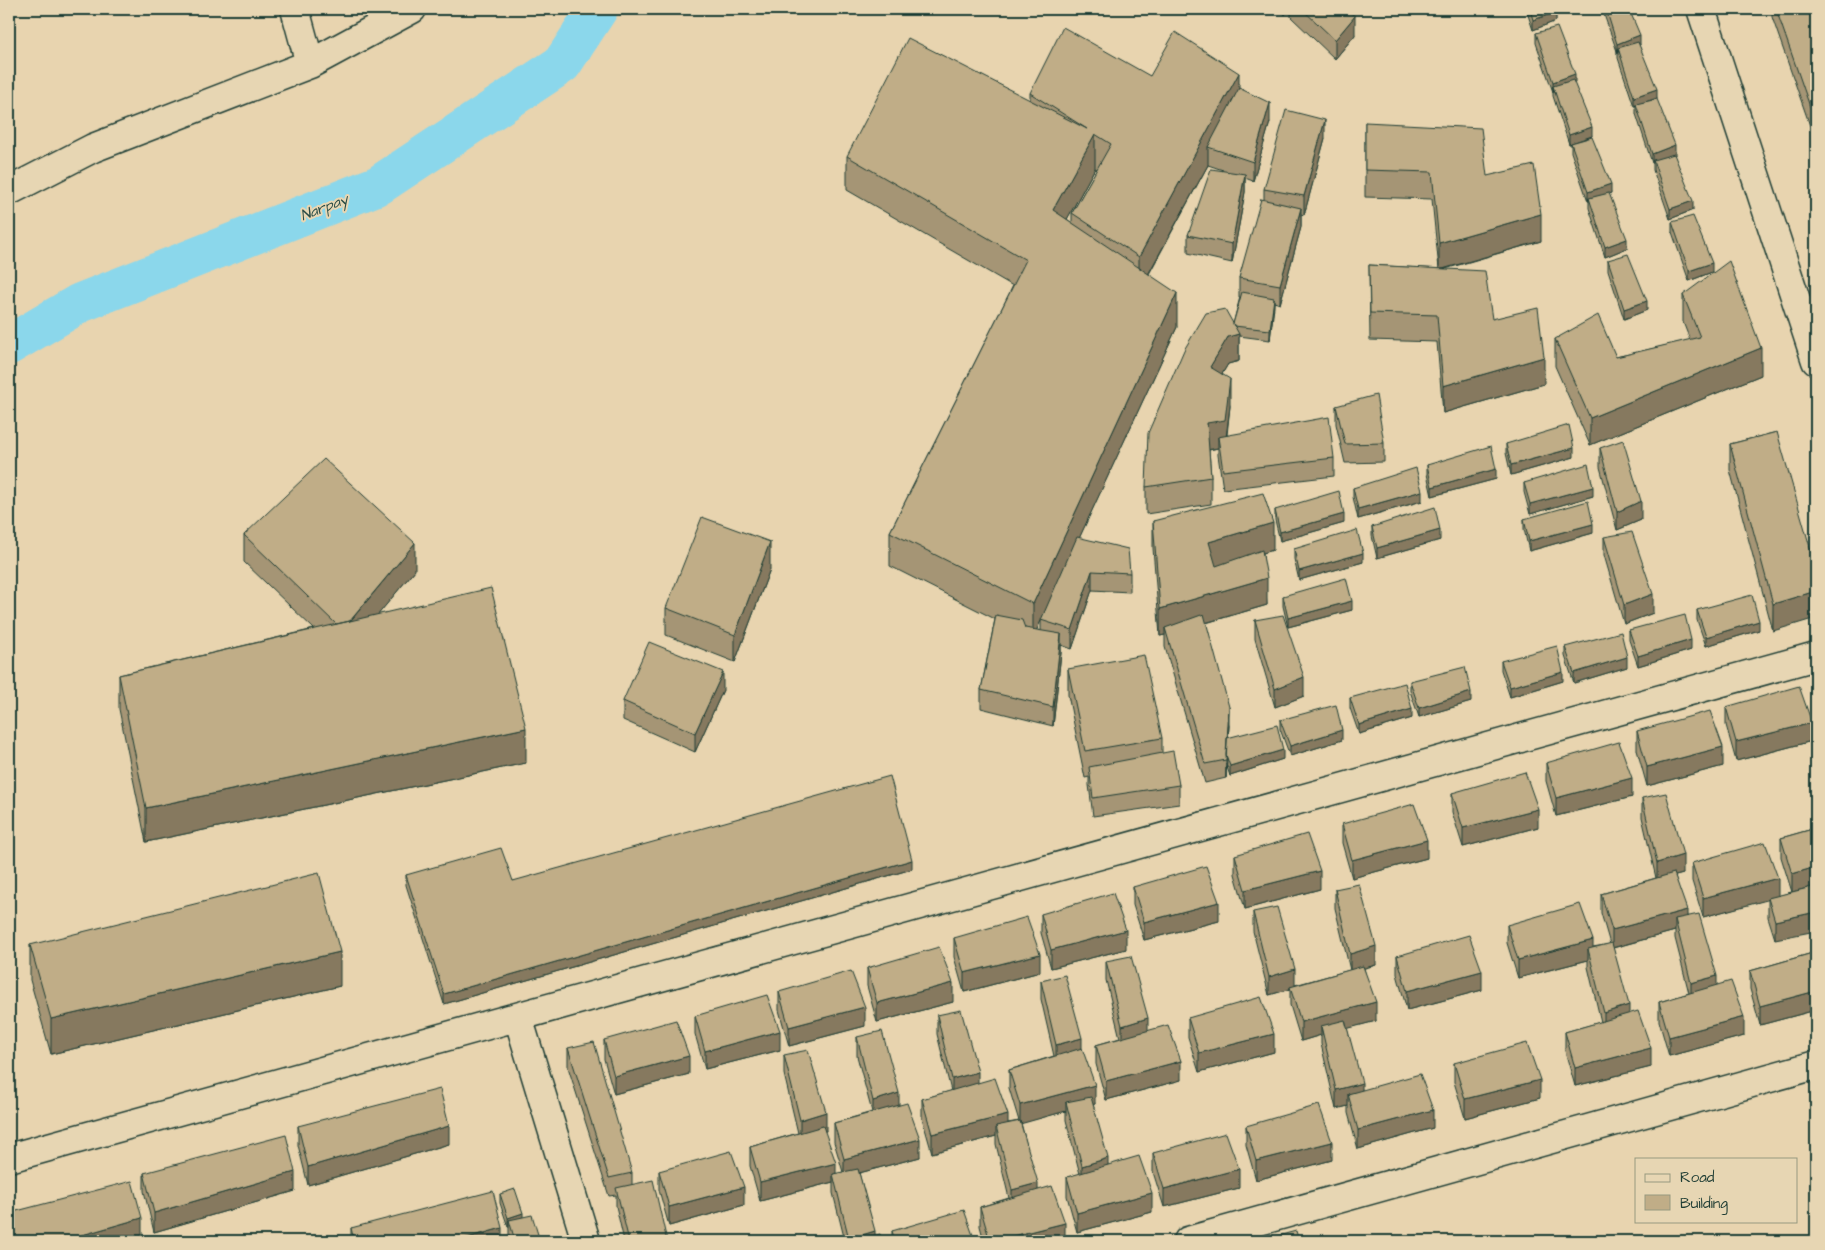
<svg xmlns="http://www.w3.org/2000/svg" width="1825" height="1250" font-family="'Architects Daughter',sans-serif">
  <rect width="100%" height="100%" fill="#e8d4af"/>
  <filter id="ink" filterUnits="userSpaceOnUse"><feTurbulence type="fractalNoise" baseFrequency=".02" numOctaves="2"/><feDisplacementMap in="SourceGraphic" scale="10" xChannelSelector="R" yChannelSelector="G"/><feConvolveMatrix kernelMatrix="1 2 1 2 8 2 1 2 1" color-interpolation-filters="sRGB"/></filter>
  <g filter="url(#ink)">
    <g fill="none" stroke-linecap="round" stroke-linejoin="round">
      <path stroke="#8bd7eb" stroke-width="40" d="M9 345 80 303 379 185 562 64 598 9"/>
      <defs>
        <path id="minor" d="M295 9 310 64
          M1701 9 1816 361
          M9 191 93 148 310 64 412 9
          M518 1017 586 1241
          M9 1158 1816 656
          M1188 1241 1816 1065"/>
      </defs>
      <use href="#minor" stroke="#1f3d34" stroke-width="31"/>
      <use href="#minor" stroke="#e7d6b3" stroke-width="28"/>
    </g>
    <path fill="#a59574" stroke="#1f3d34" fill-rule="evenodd" d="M1279 9H1290L1285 15Z
      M1291 9H1345L1355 35 1335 59 1291 17Z
      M1526 9H1555L1556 21 1533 30Z
      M1602 9H1629L1640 45H1639L1657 98 1649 101 1675 155H1674L1693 210 1670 219 1653 170V163H1652L1636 114V106H1634L1618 58V54Z
      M1772 9H1816V143L1772 17Z
      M1536 33 1575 83 1574 84 1592 136 1581 140 1611 193 1609 194 1627 248 1605 257 1589 208V201H1588L1571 152V144H1569L1553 96V92L1536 43Z
      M1150 76 1239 88 1270 122 1253 181 1245 178V192L1232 263 1188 253V235L1223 170 1208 165 1149 274 1177 327 1079 538 1130 573V592L1092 590 1072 649 1061 645V653L1053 726 981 708V690L995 619 890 566V532L1013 286 847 190V156L1030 100V93ZM1095 168 1097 169 1072 213V223L1067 219ZM1041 620V631L1036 630Z
      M1365 122 1487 176 1541 241 1445 269 1492 319 1544 384 1443 413 1437 342 1370 340 1369 265 1439 269 1432 199 1365 197Z
      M1325 138 1304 215 1301 214V227L1280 304 1274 302 1270 340 1239 336V361L1228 364 1222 374 1230 406 1227 435 1334 458V476L1223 489 1218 455V448L1209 450 1211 477V504L1146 514V487L1233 324 1240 297H1239V278L1264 199V189Z
      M1672 222 1712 272 1689 281 1672 232Z
      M1608 260 1647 310 1624 319 1608 270Z
      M1683 295 1761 375 1590 445 1555 366V339L1616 357 1690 340 1683 322Z
      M1336 406 1384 443V462L1345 463 1336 424Z
      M1777 432 1773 631 1730 470V444Z
      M1506 444 1574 457 1511 475 1506 453Z
      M1600 448 1641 520 1617 530 1600 467Z
      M1427 465 1496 479 1432 496 1427 474Z
      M1524 483 1593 496 1530 514 1524 492Z
      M1353 488 1422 501 1358 519 1353 497Z
      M1275 510 1344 523 1280 541 1275 520Z
      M1524 519 1593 533 1529 551 1524 529Z
      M1153 521 1273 550 1263 553 1267 605 1206 623 1229 726 1228 738 1283 759 1230 776 1226 764V778L1205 783 1165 647V635L1160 636 1153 548Z
      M1372 527 1440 540 1377 558 1372 536Z
      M244 535 415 570 378 614 526 763 146 842 119 709V675L314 629 244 562Z
      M1604 537 1653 613 1624 624 1604 555Z
      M1294 549 1363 562 1299 580 1294 559Z
      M770 569 735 662 666 635V608Z
      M1283 596 1352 610 1288 627 1283 606Z
      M1697 610 1759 630 1706 646 1697 620Z
      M1255 620 1304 696 1275 707 1255 639Z
      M1629 630 1691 650 1638 666 1629 640Z
      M1565 647 1627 667 1574 683 1565 656Z
      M1501 661 1563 681 1510 697 1501 670Z
      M1068 669 1162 738V753L1179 785V804L1093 816 1089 785V777L1085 778 1068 695Z
      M1410 681 1471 702 1419 717 1410 691Z
      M723 690 695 752 623 720V701Z
      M1350 698 1412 718 1359 734 1350 708Z
      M1726 707 1812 741 1736 761 1726 725Z
      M1280 720 1342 740 1290 756 1280 729Z
      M1637 731 1723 766 1647 786 1637 750Z
      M1546 763 1632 797 1556 816 1546 781Z
      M1452 793 1538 827 1463 847 1452 812Z
      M1642 798 1683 874 1675 876 1687 916 1717 985 1744 1036 1669 1056 1659 1021V1002L1689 993 1675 938V931L1613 948 1629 1014 1651 1067 1575 1086 1565 1051V1032L1601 1022 1588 967V960L1518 978 1507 943V925L1593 947 1610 944 1601 913V894L1656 878 1642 817Z
      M1342 824 1427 858 1352 878 1342 843Z
      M1816 828 1775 939 1768 917V899L1703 917 1692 881V863L1778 896 1792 892 1781 857V838Z
      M1235 855 1320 889 1245 909 1235 874Z
      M912 869 444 1004 406 885V875L513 881Z
      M1133 887 1219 921 1144 940 1133 905Z
      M1335 889 1376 965 1364 968 1376 1021 1347 1028 1362 1090 1433 1128 1358 1149 1348 1113V1106L1336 1109 1321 1044V1035L1301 1041 1290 1005V989L1269 995 1253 931V912L1295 985 1350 970 1335 908Z
      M1041 914 1126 949 1051 968 1041 933Z
      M954 938 1040 972 964 992 954 957Z
      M30 945 340 986 51 1054 30 980Z
      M1816 952V1010L1760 1025 1750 989V971Z
      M1397 956 1482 990 1407 1010 1397 974Z
      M1106 961 1148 1030 1181 1080 1106 1100 1096 1064V1045L1120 1038 1106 980Z
      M867 968 953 1002 877 1022 867 986Z
      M1041 981 1082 1050 1095 1104H1093L1108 1165 1152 1212 1077 1232 1067 1196V1177L1080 1174 1066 1120V1111L1021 1123 1038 1190 1065 1241H984L980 1226V1207L1009 1198 996 1144V1136L932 1153 922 1118V1099L951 1091 937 1034V1015L978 1083 1008 1123 1019 1121 1009 1088V1070L1054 1056 1041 999Z
      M779 992 865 1026 789 1046 779 1010Z
      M695 1016 780 1050 705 1069 695 1034Z
      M1188 1018 1274 1052 1199 1072 1188 1037Z
      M857 1037 899 1105 920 1157 859 1173 875 1235 883 1241H845L833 1193V1182L760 1201 750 1166V1147L798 1133 784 1074V1055L826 1131H824L836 1174 843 1172 834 1142V1123L872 1112 857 1056Z
      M604 1040 689 1074 614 1094 604 1059Z
      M568 1048 632 1173V1184L667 1241H624L616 1206V1195L609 1196 568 1067Z
      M1454 1063 1540 1098 1465 1118 1454 1082Z
      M298 1126 449 1144 308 1185 298 1145Z
      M1246 1126 1332 1160 1256 1180 1246 1145Z
      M1153 1153 1239 1188 1164 1207 1153 1172Z
      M659 1171 744 1205 669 1226 659 1190Z
      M144 1173 295 1191 154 1232 144 1191Z
      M500 1194 523 1217 540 1241H509V1227H508L500 1203Z
      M351 1228 502 1241H351Z
      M892 1231 975 1241H892Z"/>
    <path fill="#86795e" stroke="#1f3d34" d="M1285 9H1290L1285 15Z
      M1556 12V21L1533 30V20Z
      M1355 16V35L1335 59V40Z
      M1640 35V45L1619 53 1618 48 1617 54V44Z
      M1239 73V107L1208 147V165L1139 291V257Z
      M1575 74V83L1554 91 1553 86V92V82Z
      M1657 89V98L1634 106V97Z
      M1270 103V122L1253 181V162Z
      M1325 120V138L1304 215V196Z
      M1592 127V136L1569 144V135Z
      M1095 134V168L1053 245V210Z
      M1675 145V155L1654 163 1653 160V163H1652V154Z
      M1245 174V192L1232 263V244Z
      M1611 184V193L1589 201V198V201H1588V192Z
      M1693 201V210L1670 219V209Z
      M1301 208V227L1280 304V285Z
      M1541 214V241L1439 270V243Z
      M1627 239V248L1605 257V247Z
      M1712 263V272L1689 281V271Z
      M1177 293V327L1033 638V604Z
      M1274 298V307L1270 340V330Z
      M1647 301V310L1624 319V309Z
      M1239 334V361L1228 364 1210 394V367L1228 337Z
      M1761 348V375L1590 445V418Z
      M1544 357V384L1443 413V386Z
      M1230 379V406L1225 446 1218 437V448L1207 450V423Z
      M1574 448V457L1511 475V465Z
      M1496 469V479L1432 496V487Z
      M1593 487V496L1530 514V504Z
      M1422 491V501L1358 519V509Z
      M1641 501V520L1617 530V512Z
      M1344 514V523L1280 541V532Z
      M1273 523V550L1209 569V542Z
      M1593 524V533L1529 551V541Z
      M1440 530V540L1377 558V548Z
      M770 542V569L735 662V635Z
      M415 543V570L343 657V630Z
      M1363 553V562L1299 580V571Z
      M1092 571V590L1072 649V630Z
      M1267 578V605L1167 634 1165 628V635L1160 636V609Z
      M1816 591V618L1773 631V604Z
      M1653 594V613L1624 624V605Z
      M1352 601V610L1288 627V618Z
      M1759 621V630L1706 646V637Z
      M1061 634V653L1053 726V707Z
      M1691 640V650L1638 666V656Z
      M1627 657V667L1574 683V673Z
      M723 672V690L695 752V733Z
      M1563 672V681L1510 697V687Z
      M1304 677V696L1275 707V689Z
      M1471 692V702L1419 717V708Z
      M1229 707V726L1226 778V760Z
      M1412 709V718L1359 734V725Z
      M1812 723V741L1736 761V742Z
      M526 728V763L146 842V808Z
      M1342 730V740L1290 756V746Z
      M1723 747V766L1647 786V767Z
      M1283 750V759L1230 776V766Z
      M1632 778V797L1556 816V798Z
      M1538 809V827L1463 847V828Z
      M1427 840V858L1352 878V860Z
      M1683 855V874L1657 881V863Z
      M912 860V869L444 1004V994Z
      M1816 867V886L1792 892V874Z
      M1320 871V889L1245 909V890Z
      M1778 878V897L1703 917V898Z
      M1219 902V921L1144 940V922Z
      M1687 910V928L1675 919V931L1612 948V930Z
      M1816 912V931L1775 939V921Z
      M1126 930V949L1051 968V950Z
      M1593 940V959L1588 949V960L1518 978V960Z
      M1376 946V965L1350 972V954Z
      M340 952V986L51 1054V1019Z
      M1040 954V972L964 992V973Z
      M1295 969V988L1290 987V989L1269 995V977Z
      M1482 971V990L1407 1010V991Z
      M1717 976V994L1691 1002V983Z
      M953 983V1002L877 1022V1003Z
      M1816 991V1010L1760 1025V1006Z
      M1376 1002V1021L1323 1035 1321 1026V1035L1301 1041V1022Z
      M1629 1005V1024L1604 1031V1013Z
      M865 1007V1026L789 1046V1027Z
      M1744 1017V1036L1669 1056V1037Z
      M1148 1018V1037L1122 1044V1026Z
      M780 1031V1050L705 1069V1051Z
      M1274 1034V1052L1199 1072V1053Z
      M1082 1038V1056L1056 1064V1045Z
      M1651 1048V1067L1575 1086V1068Z
      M689 1056V1074L614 1094V1076Z
      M1181 1061V1080L1106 1100V1081Z
      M978 1072V1091L952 1098V1079Z
      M1540 1080V1098L1465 1118V1099Z
      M1362 1083V1101L1348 1094V1106L1336 1109V1090Z
      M1095 1085V1104L1069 1111 1066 1102V1111L1020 1124V1105Z
      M899 1093V1112L873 1119V1101Z
      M1433 1110V1128L1358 1149V1130Z
      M826 1112V1131L800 1138V1120Z
      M1008 1115V1133L996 1126V1136L932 1153V1134Z
      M449 1126V1144L308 1185V1167Z
      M920 1139V1157L844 1177V1159Z
      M1332 1142V1160L1256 1180V1161Z
      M1108 1158V1177L1082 1185V1166Z
      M836 1163V1181L833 1174V1182L760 1201V1182Z
      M1239 1169V1188L1164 1207V1189Z
      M295 1172V1191L154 1232V1213Z
      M1038 1183V1201L1012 1209V1190Z
      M744 1187V1205L669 1226V1207Z
      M1152 1193V1212L1077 1232V1213Z
      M523 1213V1222L509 1220V1227H508V1218Z
      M142 1218V1236L125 1241H61Z
      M1065 1223V1241H993Z
      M502 1228V1241H456Z
      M875 1231V1241H849V1239Z"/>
    <path fill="#c0ad87" stroke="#1f3d34" d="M1302 9H1345L1355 16 1335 40Z
      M1530 9H1555L1556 12 1533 20Z
      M1606 9H1629L1640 35 1617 44Z
      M1776 9H1816V124Z
      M1063 27 1150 76 1175 32 1239 73 1139 257 1072 213 1111 144 1095 134 1053 210 1177 293 1033 604 890 532 1026 260 847 156 908 38 1087 129 1030 93Z
      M1557 27 1575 74 1553 82 1536 33Z
      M1638 42 1657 89 1634 97 1618 48Z
      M1573 80 1592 127 1569 135 1553 86Z
      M1239 88 1270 103 1253 162 1208 147Z
      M1657 99 1675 145 1652 154 1636 104Z
      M1286 110 1325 120 1304 196 1264 189Z
      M1365 122 1481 128 1487 176 1534 165 1541 214 1439 243 1432 172 1365 170Z
      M1592 137 1611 184 1588 192 1571 143Z
      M1674 154 1693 201 1670 209 1653 160Z
      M1211 169 1245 174 1232 244 1188 235Z
      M1609 193 1627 239 1605 247 1589 198Z
      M1261 199 1301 208 1280 285 1239 278Z
      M1693 216 1712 263 1689 271 1672 222Z
      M1628 254 1647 301 1624 309 1608 260Z
      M1729 261 1761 348 1590 418 1555 339 1598 315 1616 357 1700 337 1683 295Z
      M1369 265 1485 271 1492 319 1538 308 1544 357 1443 386 1437 315 1370 313Z
      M1242 292 1274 298 1270 330 1234 326 1233 324Z
      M1225 309 1239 334 1228 337 1210 367 1230 379 1225 420 1207 423 1211 477 1146 487 1148 433 1184 350 1206 313Z
      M1376 395 1384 443 1345 444 1336 406Z
      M1329 417 1334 458 1223 471 1218 437Z
      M1569 425 1574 448 1511 465 1506 444Z
      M1777 432 1816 568V591L1773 604 1730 444Z
      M1623 440 1641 501 1617 512 1600 448Z
      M1491 446 1496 469 1432 487 1427 465Z
      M324 459 415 543 350 621 336 624 244 535Z
      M1588 464 1593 487 1530 504 1524 483Z
      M1416 468 1422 491 1358 509 1353 488Z
      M1339 491 1344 514 1280 532 1275 510Z
      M1263 493 1273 523 1209 542 1216 566 1262 550 1267 578 1160 609 1153 521Z
      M1588 501 1593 524 1529 541 1524 519Z
      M1435 507 1440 530 1377 548 1372 527Z
      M702 517 770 542 735 635 666 608Z
      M1357 530 1363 553 1299 571 1294 549Z
      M1632 532 1653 594 1624 605 1604 537Z
      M1077 537 1128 549 1130 573 1092 571 1072 630 1041 620Z
      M1346 578 1352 601 1288 618 1283 596Z
      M491 588 526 728 146 808 119 675Z
      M1752 595 1759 621 1706 637 1697 610Z
      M1204 614 1229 707 1226 760 1205 764 1165 628Z
      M996 615 1022 620 1025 628 1061 634 1053 707 981 690Z
      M1283 615 1304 677 1275 689 1255 620Z
      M1685 615 1691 640 1638 656 1629 630Z
      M1621 632 1627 657 1574 673 1565 647Z
      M649 642 723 672 695 733 623 701Z
      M1557 646 1563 672 1510 687 1501 661Z
      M1144 655 1162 738 1085 751 1068 669Z
      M1465 667 1471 692 1419 708 1410 681Z
      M1405 683 1412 709 1359 725 1350 698Z
      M1799 686 1812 723 1736 742 1726 707Z
      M1336 705 1342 730 1290 746 1280 720Z
      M1710 711 1723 747 1647 767 1637 731Z
      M1277 725 1283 750 1230 766 1226 755 1227 738Z
      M1619 742 1632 778 1556 798 1546 763Z
      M1173 751 1179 785 1093 798 1089 767Z
      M1525 772 1538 809 1463 828 1452 793Z
      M890 776 912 860 444 994 406 875 501 848 513 881Z
      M1666 793 1683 855 1657 863 1642 798Z
      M1414 804 1427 840 1352 860 1342 824Z
      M1816 828V867L1792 874 1781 838Z
      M1307 834 1320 871 1245 890 1235 855Z
      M1765 842 1778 878 1703 898 1692 863Z
      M1206 866 1219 902 1144 922 1133 887Z
      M319 873 340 952 51 1019 30 945Z
      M1674 873 1687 910 1612 930 1601 894Z
      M1359 884 1376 946 1350 954 1335 889Z
      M1816 886V912L1775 921 1768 898Z
      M1113 893 1126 930 1051 950 1041 914Z
      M1580 904 1593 940 1518 960 1507 925Z
      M1277 907 1295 969 1269 977 1253 912Z
      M1699 914 1717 976 1691 983 1675 919Z
      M1027 917 1040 954 964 973 954 938Z
      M1469 935 1482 971 1407 991 1397 956Z
      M1612 943 1629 1005 1604 1013 1588 949Z
      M939 947 953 983 877 1003 867 968Z
      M1816 952V991L1760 1006 1750 971Z
      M1131 956 1148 1018 1122 1026 1106 961Z
      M1363 966 1376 1002 1301 1022 1290 987Z
      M851 971 865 1007 789 1027 779 992Z
      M1065 975 1082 1038 1056 1045 1041 981Z
      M1731 981 1744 1017 1669 1037 1659 1002Z
      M767 995 780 1031 705 1051 695 1016Z
      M1261 997 1274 1034 1199 1053 1188 1018Z
      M961 1010 978 1072 952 1079 937 1015Z
      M1638 1011 1651 1048 1575 1068 1565 1032Z
      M676 1020 689 1056 614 1076 604 1040Z
      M1345 1020 1362 1083 1336 1090 1321 1026Z
      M1168 1025 1181 1061 1106 1081 1096 1045Z
      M882 1031 899 1093 873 1101 857 1037Z
      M594 1042 632 1173 609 1178 568 1048Z
      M1527 1043 1540 1080 1465 1099 1454 1063Z
      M1082 1048 1095 1085 1020 1105 1009 1070Z
      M808 1050 826 1112 800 1120 784 1055Z
      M1420 1074 1433 1110 1358 1130 1348 1094Z
      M995 1078 1008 1115 932 1134 922 1099Z
      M440 1089 449 1126 308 1167 298 1126Z
      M1091 1097 1108 1158 1082 1166 1066 1102Z
      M907 1103 920 1139 844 1159 834 1123Z
      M1319 1105 1332 1142 1256 1161 1246 1126Z
      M1020 1121 1038 1183 1012 1190 996 1126Z
      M823 1126 836 1163 760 1182 750 1147Z
      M1226 1133 1239 1169 1164 1189 1153 1153Z
      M286 1135 295 1172 154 1213 144 1173Z
      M731 1151 744 1187 669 1207 659 1171Z
      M1139 1156 1152 1193 1077 1213 1067 1177Z
      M858 1169 875 1231 849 1239 833 1174Z
      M653 1180 667 1241H629L616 1188Z
      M132 1181 142 1218 61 1241H9V1213Z
      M1052 1186 1065 1223 993 1241H990L980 1207Z
      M515 1189 523 1213 508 1218 500 1194Z
      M493 1191 502 1228 456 1241H354L351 1228Z
      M964 1210 975 1241H895L892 1231Z
      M532 1215 540 1241H515L509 1220Z
      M1296 1231 1299 1241H1260Z
      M880 1234 883 1241H854Z
      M339 1238 340 1241H327Z"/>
  </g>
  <g text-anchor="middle" stroke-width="4" stroke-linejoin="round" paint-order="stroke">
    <g font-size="15" font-style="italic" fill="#2a4c46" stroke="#e7d6b3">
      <text transform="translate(324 207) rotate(-21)" y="5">Narpay</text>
    </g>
  </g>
  <rect width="1825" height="1250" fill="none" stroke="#e7d6b3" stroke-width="30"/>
  <rect x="15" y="15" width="1795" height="1220" fill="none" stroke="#1f3d34" stroke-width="2" filter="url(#ink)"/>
  <rect x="1635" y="1158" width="162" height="65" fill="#e7d6b3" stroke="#979980"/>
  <rect x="1645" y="1174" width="25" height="8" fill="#e7d6b3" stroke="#979980"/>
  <text x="1680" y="1182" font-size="15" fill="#1f3d34">Road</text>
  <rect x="1645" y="1195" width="25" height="15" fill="#c0ad87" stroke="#979980"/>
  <text x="1680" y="1208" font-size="15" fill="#1f3d34">Building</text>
</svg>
